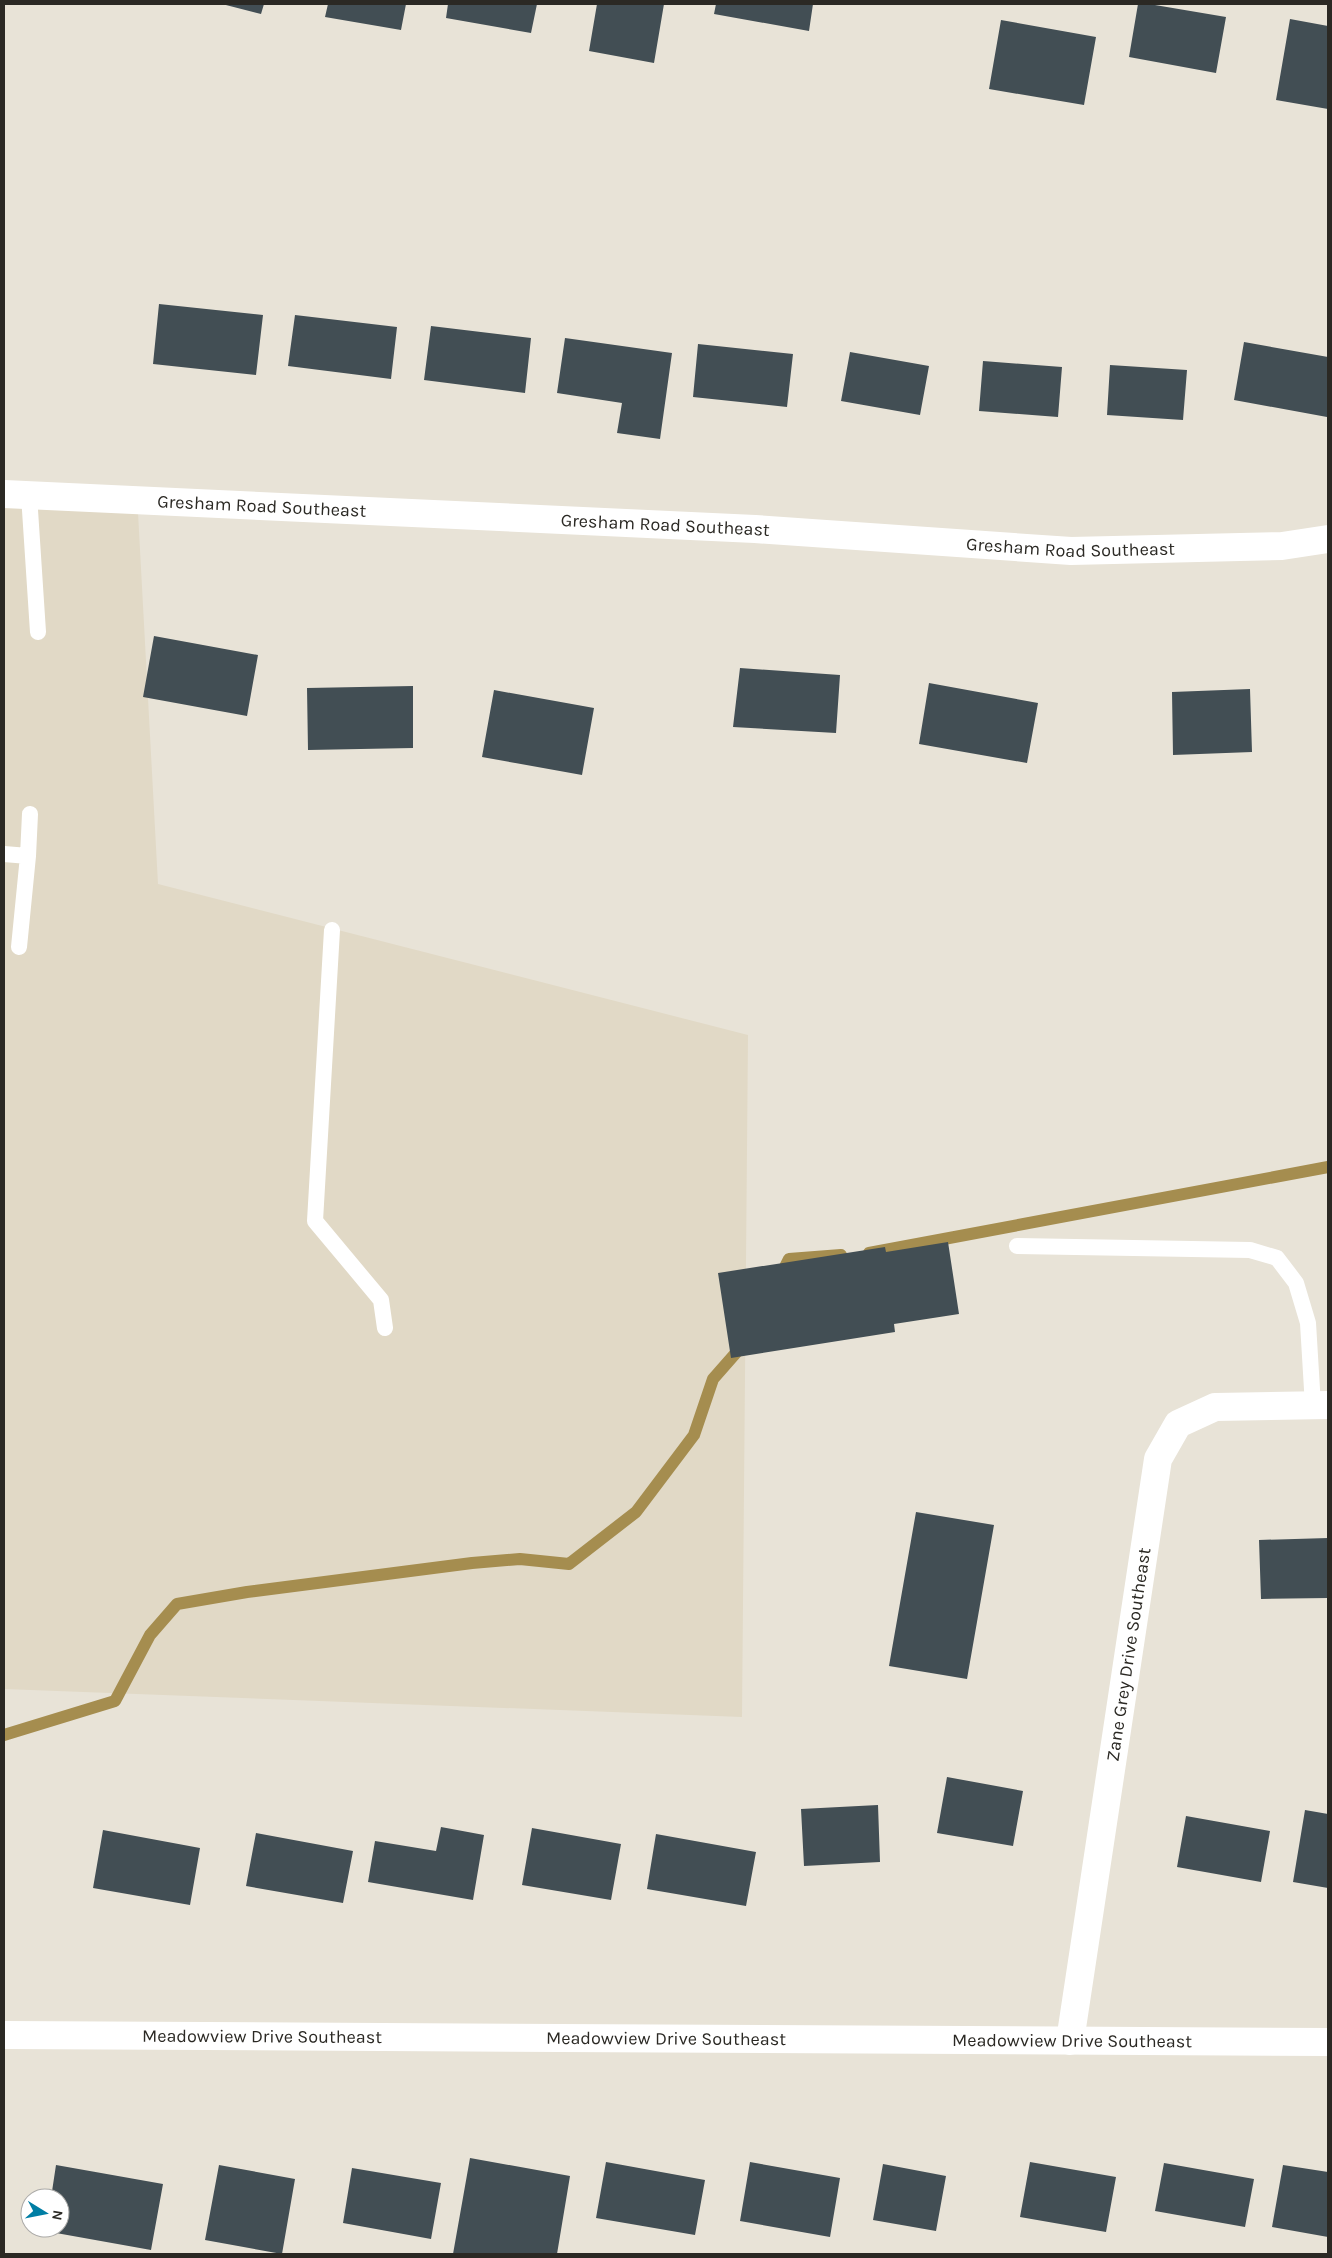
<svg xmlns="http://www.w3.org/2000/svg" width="1332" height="2258" font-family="Karla,sans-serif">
  <rect width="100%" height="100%" fill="#e8e3d7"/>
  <path fill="#e1d9c6" d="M4 494H137L158 884 748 1035 742 1717 4 1689Z"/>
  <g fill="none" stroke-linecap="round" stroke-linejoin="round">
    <path stroke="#a58d4f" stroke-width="12" d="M869 1253 1328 1167
      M780 1277 789 1259 841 1255
      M4 1735 115 1701 150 1635 177 1604 247 1592 472 1563 520 1559 569 1564 636 1512 694 1435 713 1379 742 1346"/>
  </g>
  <path fill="#424e54" d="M222 4H264L261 14Z
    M328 4H406L401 30 325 17Z
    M448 4H537L531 33 446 18Z
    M597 4H664L654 63 589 51Z
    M716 4H813L809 31 714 14Z
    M1138 4H1149L1226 17 1216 73 1129 57Z
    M1290 19 1328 26V109L1276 100Z
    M1001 20 1096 37 1084 105 989 89Z
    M159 304 263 315 256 375 153 364Z
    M295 315 397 327 391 379 288 366Z
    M431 326 531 338 525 393 424 380Z
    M565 338 672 353 660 439 617 433 622 403 557 393Z
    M1244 342 1328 357 1327 417 1234 400Z
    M698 344 793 354 787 407 693 397Z
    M850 352 929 366 920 415 841 401Z
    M983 361 1062 367 1058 417 979 411Z
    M1110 365 1187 370 1183 420 1107 415Z
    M154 636 258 655 247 716 143 697Z
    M740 668 840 675 836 733 733 727Z
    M929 683 1038 703 1027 763 919 744Z
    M413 686V748L308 750 307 688Z
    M1250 689 1252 752 1173 755 1172 692Z
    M494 690 594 708 582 775 482 757Z
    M948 1242 959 1314 894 1324 895 1332 731 1358 718 1273 885 1247 886 1252Z
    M916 1512 994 1525 967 1679 889 1666Z
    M1328 1538V1598L1261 1599 1259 1540Z
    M947 1777 1023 1791 1013 1846 937 1833Z
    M878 1805 880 1862 804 1866 801 1809Z
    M1305 1810 1328 1814V1888L1293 1882Z
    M1186 1816 1270 1831 1261 1882 1177 1867Z
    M441 1827 484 1835 473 1900 368 1882 375 1841 436 1851Z
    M532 1828 621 1844 611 1900 522 1885Z
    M103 1830 200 1848 190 1905 93 1888Z
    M256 1833 353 1851 343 1903 246 1886Z
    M656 1834 756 1852 746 1906 647 1889Z
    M470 2158 570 2176 557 2254H453Z
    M606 2162 705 2180 695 2235 596 2218Z
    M750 2162 840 2178 830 2237 740 2221Z
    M1030 2162 1116 2177 1106 2232 1020 2217Z
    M1164 2163 1254 2179 1245 2227 1155 2211Z
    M883 2164 946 2176 936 2231 873 2220Z
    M56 2165 163 2184 151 2250 45 2231V2228H60V2198H51Z
    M219 2165 295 2179 282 2254 205 2240Z
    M1283 2165 1328 2172V2237L1272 2227Z
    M352 2168 441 2183 431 2239 343 2223Z"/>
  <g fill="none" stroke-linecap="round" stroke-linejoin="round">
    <path stroke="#fff" stroke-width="16" d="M29 495 38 632
      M4 854 28 856
      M332 930 315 1221 381 1300 385 1328
      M19 947 28 856 30 814
      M1017 1246 1250 1250 1277 1258 1296 1283 1308 1323 1313 1406"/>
    <g stroke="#fff" stroke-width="28">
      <path id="s1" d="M4 2035 1328 2042"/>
      <path id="s2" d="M1070 2041 1158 1459 1178 1424 1215 1407 1328 1405"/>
    </g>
    <path stroke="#fff" stroke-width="28" id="s3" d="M4 494 755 529 1071 551 1282 546 1328 539"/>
  </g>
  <g text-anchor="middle" stroke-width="5" stroke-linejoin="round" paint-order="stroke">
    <g font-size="18" fill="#2b2924" stroke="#fff">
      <text dy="6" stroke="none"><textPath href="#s3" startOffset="258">Gresham Road Southeast</textPath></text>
      <text dy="6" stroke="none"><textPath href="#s3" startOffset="662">Gresham Road Southeast</textPath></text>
      <text dy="6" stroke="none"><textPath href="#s3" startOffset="1068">Gresham Road Southeast</textPath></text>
      <text dy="6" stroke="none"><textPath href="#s2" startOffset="391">Zane Grey Drive Southeast</textPath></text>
      <text dy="6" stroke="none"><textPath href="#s1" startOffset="258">Meadowview Drive Southeast</textPath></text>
      <text dy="6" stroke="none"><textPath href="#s1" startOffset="662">Meadowview Drive Southeast</textPath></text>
      <text dy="6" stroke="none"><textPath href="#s1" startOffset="1068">Meadowview Drive Southeast</textPath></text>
    </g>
  </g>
  <rect width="1332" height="2258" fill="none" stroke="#2b2924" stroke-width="10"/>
  <g transform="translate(45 2213) rotate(100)"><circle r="24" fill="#ffffff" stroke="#aaa9a7"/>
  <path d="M0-4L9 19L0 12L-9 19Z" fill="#007ea4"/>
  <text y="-8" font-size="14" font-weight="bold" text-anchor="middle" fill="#2b2924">N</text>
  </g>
</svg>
